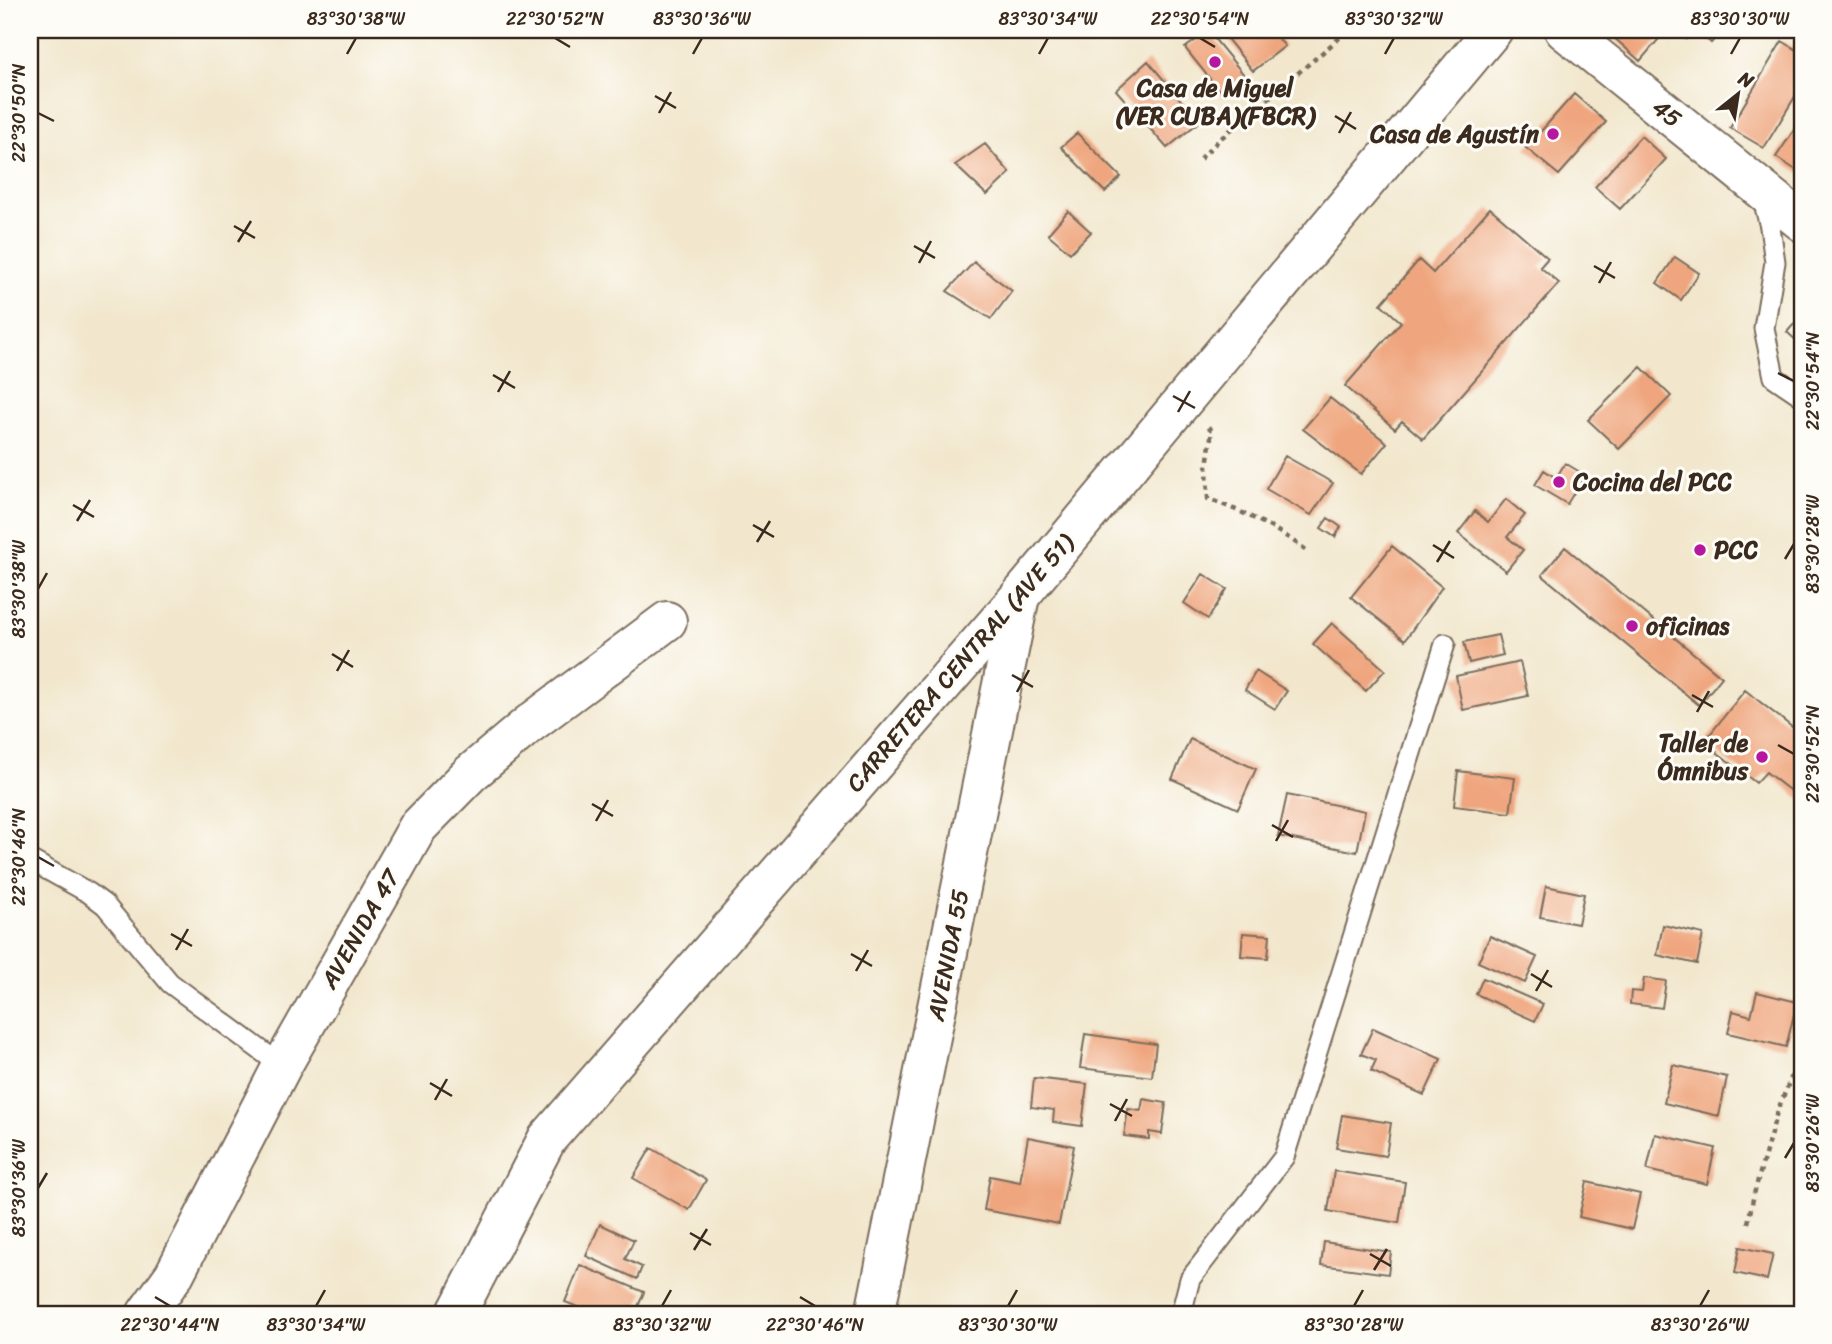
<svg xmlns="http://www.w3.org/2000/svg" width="1832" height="1344" font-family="Sriracha,sans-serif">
  <rect width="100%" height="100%" fill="#fdfcf7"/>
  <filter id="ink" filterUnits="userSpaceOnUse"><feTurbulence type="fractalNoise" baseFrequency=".0143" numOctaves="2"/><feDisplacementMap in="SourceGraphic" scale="14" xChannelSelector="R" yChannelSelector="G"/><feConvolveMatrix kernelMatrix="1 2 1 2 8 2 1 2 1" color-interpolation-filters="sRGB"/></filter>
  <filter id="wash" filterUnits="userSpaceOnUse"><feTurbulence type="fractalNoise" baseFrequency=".00686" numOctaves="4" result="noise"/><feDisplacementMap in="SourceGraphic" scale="28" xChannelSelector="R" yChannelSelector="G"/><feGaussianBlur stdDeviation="1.57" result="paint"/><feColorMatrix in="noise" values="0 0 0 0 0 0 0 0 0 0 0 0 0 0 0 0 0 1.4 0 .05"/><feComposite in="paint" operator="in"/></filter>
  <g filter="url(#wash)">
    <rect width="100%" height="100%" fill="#f2e7cd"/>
    <g id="blocks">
      <path fill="#efa57d" d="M1220 30H1271L1285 46 1253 71Z
        M1614 30H1660L1664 33 1640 61 1610 34Z
        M1675 30H1694L1686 39Z
        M1696 30H1723L1711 43Z
        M1208 31 1245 76 1222 94 1185 48Z
        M1782 41 1802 53V85L1764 148 1730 128Z
        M1148 61 1199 122 1167 148 1116 90Z
        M1574 94 1606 122 1559 175 1526 148Z
        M1802 118V174L1776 157Z
        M1077 133 1121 177 1105 192 1061 147Z
        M1641 136 1666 159 1620 209 1595 187Z
        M985 144 1010 173 987 195 955 165Z
        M1490 208 1548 258 1540 267 1559 283 1423 439 1402 421 1395 429 1345 386 1401 322 1381 304 1419 260 1433 273Z
        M1068 211 1091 232 1070 253 1048 234Z
        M1675 257 1699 273 1681 300 1657 283Z
        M974 262 1012 291 991 319 947 291Z
        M1802 315V346L1787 332Z
        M1641 367 1671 396 1619 449 1588 420Z
        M1330 398 1387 443 1361 474 1303 429Z
        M1285 456 1333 483 1311 515 1266 489Z
        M1565 463 1585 475 1567 504 1535 485 1544 470 1556 478Z
        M1506 499 1525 515 1507 537 1523 550 1506 571 1458 533 1475 511 1488 522Z
        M1328 518 1341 527 1335 537 1321 528Z
        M1392 546 1442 587 1405 640 1351 597Z
        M1565 547 1722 677 1699 705 1542 575Z
        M1203 574 1227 589 1208 619 1184 603Z
        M1332 623 1385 670 1366 691 1313 644Z
        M1498 635 1503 655 1469 663 1464 642Z
        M1520 662 1528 696 1463 710 1456 676Z
        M1256 671 1287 691 1275 709 1245 690Z
        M1745 690 1802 735V800L1766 772 1756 783 1704 742Z
        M1190 739 1256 769 1238 809 1172 779Z
        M1458 771 1515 778 1510 813 1454 806Z
        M1287 795 1365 811 1357 852 1278 836Z
        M1546 886 1584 894 1578 924 1540 917Z
        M1663 925 1703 934 1697 964 1657 955Z
        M1243 933 1270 935 1268 958 1241 956Z
        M1490 936 1537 957 1525 983 1478 962Z
        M1483 978 1543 1004 1535 1021 1476 994Z
        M1644 978 1666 981 1662 1008 1630 1004 1631 991 1642 992Z
        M1757 992 1797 1002 1786 1047 1728 1033 1733 1011 1751 1016Z
        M1373 1028 1441 1059 1424 1095 1371 1071 1376 1060 1361 1054Z
        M1085 1034 1156 1044 1152 1077 1080 1068Z
        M1673 1065 1727 1077 1719 1116 1664 1103Z
        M1034 1078 1087 1084 1082 1126 1053 1122 1054 1110 1031 1107Z
        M1143 1099 1166 1103 1162 1134 1149 1132V1139L1124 1136 1128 1109 1141 1111Z
        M1342 1115 1391 1123 1386 1156 1336 1148Z
        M1655 1134 1715 1148 1707 1184 1647 1170Z
        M1028 1137 1074 1146 1059 1224 984 1210 990 1176 1020 1182Z
        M651 1148 706 1180 689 1210 633 1178Z
        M1334 1171 1405 1182 1399 1223 1328 1211Z
        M1587 1182 1640 1194 1632 1229 1579 1217Z
        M600 1224 634 1240 625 1259 642 1267 637 1279 586 1256Z
        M1324 1242 1391 1252 1388 1274 1321 1265Z
        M1740 1247 1773 1254 1767 1280 1735 1273Z
        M580 1265 644 1292 635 1314H596L565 1302Z"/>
    </g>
  </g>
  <g filter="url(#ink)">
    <use href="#blocks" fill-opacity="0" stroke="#7b6c5b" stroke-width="2"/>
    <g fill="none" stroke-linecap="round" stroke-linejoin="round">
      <defs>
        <path id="lane" d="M1762 195 1770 227 1775 262 1764 328 1774 377 1802 396
          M30 860 89 893 105 905 170 983 282 1066
          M1181 1314 1190 1279 1284 1157 1445 644"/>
        <path id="street" d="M1564 30 1802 222
          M146 1314 174 1275 282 1066 418 827 470 774 528 725 667 621"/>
        <path id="secondary" d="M875 1314 1020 596"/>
        <path id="primary" d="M456 1314 547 1139 1020 596 1493 30"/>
      </defs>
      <use href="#lane" stroke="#7b6c5b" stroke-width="23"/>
      <use href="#street" stroke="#7b6c5b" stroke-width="42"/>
      <use href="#secondary" stroke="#7b6c5b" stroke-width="42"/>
      <use href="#primary" stroke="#7b6c5b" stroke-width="42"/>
      <path stroke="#7b6c5b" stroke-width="4.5" stroke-dasharray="5 5" stroke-linecap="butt" d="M1200 159 1220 139 1349 30
        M1208 427 1212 430 1207 466 1208 499C1245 512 1278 529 1309 552
        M1748 1223 1754 1194 1777 1112 1802 1051"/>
      <use href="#lane" stroke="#fff" stroke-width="19"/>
      <use href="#street" stroke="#fff" stroke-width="38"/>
      <use href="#secondary" stroke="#fff" stroke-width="38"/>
      <use href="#primary" stroke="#fff" stroke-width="38"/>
    </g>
  </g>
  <path fill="none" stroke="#3b2a1e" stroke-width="2.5" d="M555 38 570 47M1200 38 1215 47M347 54 356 38M693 54 702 38M1039 54 1048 38M1385 54 1394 38M1731 54 1740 38M655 96 676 108M38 113 54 121M659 113 671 92M1335 116 1356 129M1339 133 1351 112M234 226 255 238M238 242 251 221M914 246 935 258M919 263 931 241M1594 266 1615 278M1599 283 1611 262M1778 373 1794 381M493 375 515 388M498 392 510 371M1173 396 1195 408M1178 412 1190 391M73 505 94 517M77 521 90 500M753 525 774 537M757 542 770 521M1433 545 1454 558M1785 559 1794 544M1437 562 1450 541M38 589 47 573M332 654 353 667M337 671 349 650M1012 675 1033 687M1017 692 1029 670M1692 695 1713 707M1697 712 1709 691M1778 745 1794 754M592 804 613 816M596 821 608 800M1272 825 1293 837M1276 841 1288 820M38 857 54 866M171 934 192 946M176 950 188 929M851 954 872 966M856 971 868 950M1531 974 1552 987M1536 991 1548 970M430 1083 452 1096M435 1100 447 1079M1110 1104 1132 1116M1115 1121 1127 1099M1785 1158 1794 1143M38 1188 47 1173M690 1233 711 1245M694 1250 707 1229M1370 1254 1391 1266M1374 1270 1387 1249M155 1297 170 1306M800 1297 815 1306M316 1306 325 1290M662 1306 671 1290M1008 1306 1017 1290M1354 1306 1363 1290M1700 1306 1709 1290"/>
  <g fill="#b5179e" stroke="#fdfcf7" stroke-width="2.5">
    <circle cx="1215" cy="62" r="7"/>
    <circle cx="1553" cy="134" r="7"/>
    <circle cx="1559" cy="482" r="7"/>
    <circle cx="1700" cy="550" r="7"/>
    <circle cx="1632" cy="626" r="7"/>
    <circle cx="1762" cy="757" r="7"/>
  </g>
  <g text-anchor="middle" stroke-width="6" stroke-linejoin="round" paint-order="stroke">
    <g font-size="24" font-weight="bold" fill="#3b2a1e" stroke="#fdfcf7" text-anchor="start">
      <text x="1215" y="96" text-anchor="middle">Casa de Miguel<tspan x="1215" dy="28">(VER CUBA)(FBCR)</tspan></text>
      <text x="1539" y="142" text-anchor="end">Casa de Agustín</text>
      <text x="1573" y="490">Cocina del PCC</text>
      <text x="1714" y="558">PCC</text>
      <text x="1646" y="634">oficinas</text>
      <text x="1748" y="751" text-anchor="end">Taller de<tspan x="1748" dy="28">Ómnibus</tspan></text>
    </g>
    <g font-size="24" fill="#3b2a1e" stroke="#fdfcf7">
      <text transform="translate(1667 113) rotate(39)" y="8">45</text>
      <text transform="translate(960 663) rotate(-49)" y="8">CARRETERA CENTRAL (AVE 51)</text>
      <text transform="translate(360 929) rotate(-60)" y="8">AVENIDA 47</text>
      <text transform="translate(948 955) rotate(-79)" y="8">AVENIDA 55</text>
    </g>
  </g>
  <rect width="1832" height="1344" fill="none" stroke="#fdfcf7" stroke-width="77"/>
  <g transform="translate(1738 94) rotate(30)" stroke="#fdfcf7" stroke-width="5" paint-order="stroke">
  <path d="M0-5L12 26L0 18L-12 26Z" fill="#3b2a1e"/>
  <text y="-10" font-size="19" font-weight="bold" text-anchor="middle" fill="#3b2a1e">N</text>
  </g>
  <rect x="38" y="38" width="1756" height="1268" fill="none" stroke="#3b2a1e" stroke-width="2.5"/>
  <g font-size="18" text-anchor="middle" fill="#3b2a1e">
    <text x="356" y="25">83°30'38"W</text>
    <text x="555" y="25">22°30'52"N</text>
    <text x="702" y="25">83°30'36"W</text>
    <text x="1048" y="25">83°30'34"W</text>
    <text x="1200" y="25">22°30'54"N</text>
    <text x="1394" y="25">83°30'32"W</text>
    <text x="1740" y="25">83°30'30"W</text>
    <text transform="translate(19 113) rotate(-90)" y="6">22°30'50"N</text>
    <text transform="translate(1813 381) rotate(-90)" y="6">22°30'54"N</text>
    <text transform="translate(1813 544) rotate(-90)" y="6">83°30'28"W</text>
    <text transform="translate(19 589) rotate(-90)" y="6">83°30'38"W</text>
    <text transform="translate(1813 754) rotate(-90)" y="6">22°30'52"N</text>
    <text transform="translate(19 857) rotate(-90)" y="6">22°30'46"N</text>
    <text transform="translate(1813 1143) rotate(-90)" y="6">83°30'26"W</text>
    <text transform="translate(19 1188) rotate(-90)" y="6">83°30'36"W</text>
    <text x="170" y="1331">22°30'44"N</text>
    <text x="316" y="1331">83°30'34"W</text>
    <text x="662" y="1331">83°30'32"W</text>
    <text x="815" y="1331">22°30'46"N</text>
    <text x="1008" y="1331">83°30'30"W</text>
    <text x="1354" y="1331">83°30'28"W</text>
    <text x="1700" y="1331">83°30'26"W</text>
  </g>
</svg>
